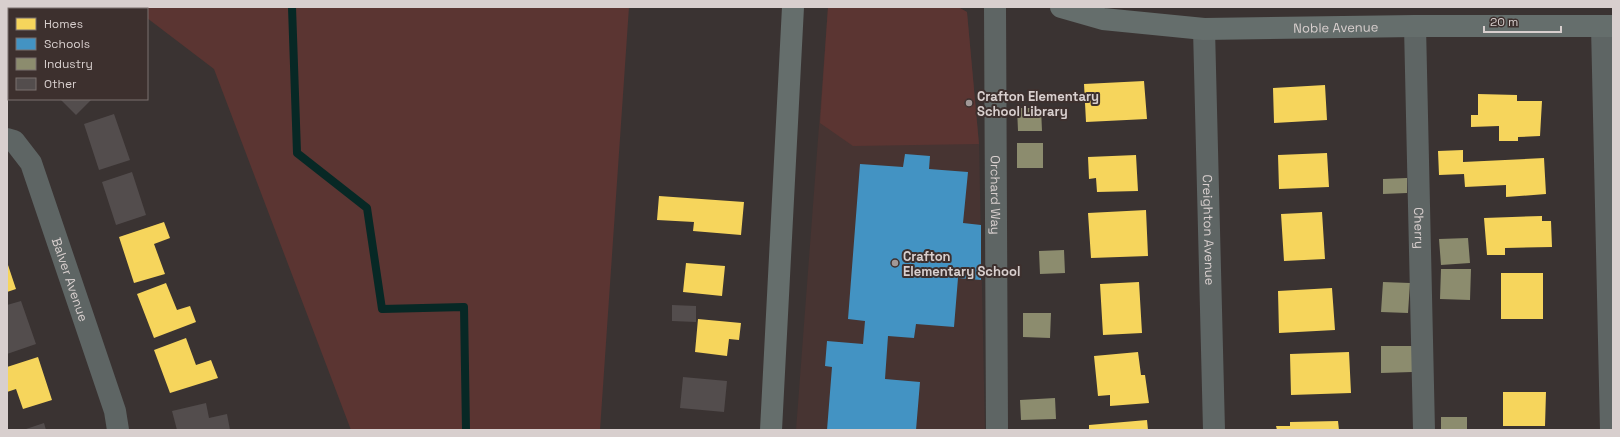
<svg xmlns="http://www.w3.org/2000/svg" width="1620" height="437" font-family="'Space Grotesk',sans-serif">
  <rect width="100%" height="100%" fill="#3a3332"/>
  <path fill="#473432" d="M828 7H958L967 12 979 144 985 430H796Z"/>
  <path fill="#5b3532" d="M133 7H629L600 430H351L214 69 147 18V9H135Z
    M828 7H958L967 12 979 144 853 146 820 123Z"/>
  <path fill="#f6d55c" d="M1144 81 1147 119 1086 122 1084 84Z
    M1325 85 1327 120 1274 123 1273 88Z
    M1478 94 1517 95V101H1542L1540 136 1518 137V141H1499V126L1471 127V115H1478Z
    M1463 150V162L1544 158 1546 194 1506 197V185L1465 187 1464 174 1439 175 1438 151Z
    M1327 153 1329 187 1279 189 1278 155Z
    M1136 155 1138 191 1097 192 1096 178 1089 179 1088 157Z
    M659 196 744 202 741 235 693 231 694 222 657 220Z
    M1146 210 1148 256 1091 258 1088 213Z
    M1322 212 1325 259 1284 261 1281 214Z
    M1542 216V221H1551L1552 247 1505 248V255H1487L1484 218Z
    M164 222 170 238 154 244 165 274 134 283 119 237Z
    M7 262 16 289 7 292Z
    M686 263 725 266 722 296 683 292Z
    M1501 273H1543V319H1501Z
    M1139 282 1142 333 1103 335 1100 284Z
    M166 283 177 310 190 306 196 322 154 338 137 294Z
    M1332 288 1335 330 1279 333 1278 291Z
    M698 319 741 323 739 340 729 339 727 356 695 352Z
    M186 338 196 365 211 360 218 378 170 393 154 350Z
    M1138 352 1141 375H1145L1149 403 1110 406V395L1098 396 1094 356Z
    M1349 352 1351 393 1291 395 1290 354Z
    M38 357 52 400 23 409 16 389 7 392V367Z
    M1503 392H1546L1545 426H1503Z
    M1147 420 1148 430H1089V425Z
    M1338 421 1339 430H1277L1276 426H1290V422Z"/>
  <path fill="#4393c3" d="M905 154 930 156 929 169 968 172 963 223 981 225V280L958 278 954 327 916 324 914 338 888 336 885 379 920 382 916 430H827L832 367 825 366 827 341 863 344 865 321 848 319 860 164 903 167Z"/>
  <path fill="#8c8c6e" d="M1017 108H1041L1042 131H1018Z
    M1017 143H1043V168H1017Z
    M1407 178V193L1383 194V179Z
    M1468 238 1470 263 1441 265 1439 239Z
    M1064 250 1065 273 1040 274 1039 251Z
    M1441 269H1471L1470 300 1440 299Z
    M1383 282 1410 283 1408 313 1381 312Z
    M1023 313H1051L1050 338 1023 337Z
    M1381 346H1412V372L1381 373Z
    M1055 398 1056 419 1021 420 1020 400Z
    M1441 417H1467V430H1441Z"/>
  <g fill="none" stroke-linecap="round" stroke-linejoin="round">
    <path stroke="#072825" stroke-width="8" d="M292 7 297 153 367 208 382 309 464 307 466 430"/>
  </g>
  <path fill="#534d4d" d="M7 41H9V72L7 71Z
    M60 99H92L76 115Z
    M114 114 130 160 99 170 84 124Z
    M132 172 146 215 116 225 102 182Z
    M21 301 36 344 7 354V305Z
    M672 305 696 306V322L672 321Z
    M683 377 727 381 724 412 680 408Z
    M206 403 209 418 227 414 230 430H177L172 411Z
    M44 423 46 430H23Z"/>
  <g fill="none" stroke-linecap="round" stroke-linejoin="round">
    <g stroke="#5e6564" stroke-width="22">
      <path id="s1" d="M995 7 997 430"/>
      <path id="s2" d="M1415 26 1424 430"/>
      <path d="M1602 26 1611 430"/>
      <path id="s3" d="M1204 29 1214 430"/>
      <path id="s4" d="M7 139 14 141 31 163 115 411 118 430"/>
    </g>
    <g stroke="#656e6c" stroke-width="22">
      <path id="s5" d="M1061 7 1103 19 1204 29 1415 26H1613"/>
      <path d="M771 430 793 7"/>
    </g>
  </g>
  <g fill="#a19897" stroke="#3d302e" stroke-width="1.5">
    <circle cx="969" cy="103" r="4"/>
    <circle cx="895" cy="263" r="4"/>
  </g>
  <g text-anchor="middle" stroke-width="4" stroke-linejoin="round" paint-order="stroke">
    <g font-size="13" fill="#d8cfce" stroke="#3d302e">
      <text dy="5" stroke="none"><textPath href="#s5" startOffset="277">Noble Avenue</textPath></text>
      <text dy="5" stroke="none"><textPath href="#s1" startOffset="188">Orchard Way</textPath></text>
      <text dy="5" stroke="none"><textPath href="#s2" startOffset="202">Cherry</textPath></text>
      <text dy="5" stroke="none"><textPath href="#s3" startOffset="201">Creighton Avenue</textPath></text>
      <text dy="5" stroke="none"><textPath href="#s4" startOffset="158">Balver Avenue</textPath></text>
    </g>
    <g font-size="13" font-weight="bold" fill="#d8cfce" stroke="#3d302e" text-anchor="start">
      <text x="977" y="101">Crafton Elementary<tspan x="977" dy="15">School Library</tspan></text>
      <text x="903" y="261">Crafton<tspan x="903" dy="15">Elementary School</tspan></text>
    </g>
  </g>
  <rect width="1620" height="437" fill="none" stroke="#d8cfce" stroke-width="16"/>
  <rect x="8" y="8" width="140" height="92" fill="#3d302e" stroke="#7b706e"/>
  <rect x="16" y="18" width="20" height="12" fill="#f6d55c" stroke="#7b706e"/>
  <text x="44" y="28" font-size="12" fill="#d8cfce">Homes</text>
  <rect x="16" y="38" width="20" height="12" fill="#4393c3" stroke="#7b706e"/>
  <text x="44" y="48" font-size="12" fill="#d8cfce">Schools</text>
  <rect x="16" y="58" width="20" height="12" fill="#8c8c6e" stroke="#7b706e"/>
  <text x="44" y="68" font-size="12" fill="#d8cfce">Industry</text>
  <rect x="16" y="78" width="20" height="12" fill="#534d4d" stroke="#7b706e"/>
  <text x="44" y="88" font-size="12" fill="#d8cfce">Other</text>
  <path d="M1484 26v6h77v-6" fill="none" stroke="#d8cfce" stroke-width="2"/>
  <text x="1490" y="26" font-size="12" fill="#d8cfce" stroke="#3d302e" stroke-width="3" paint-order="stroke">20 m</text>
</svg>
